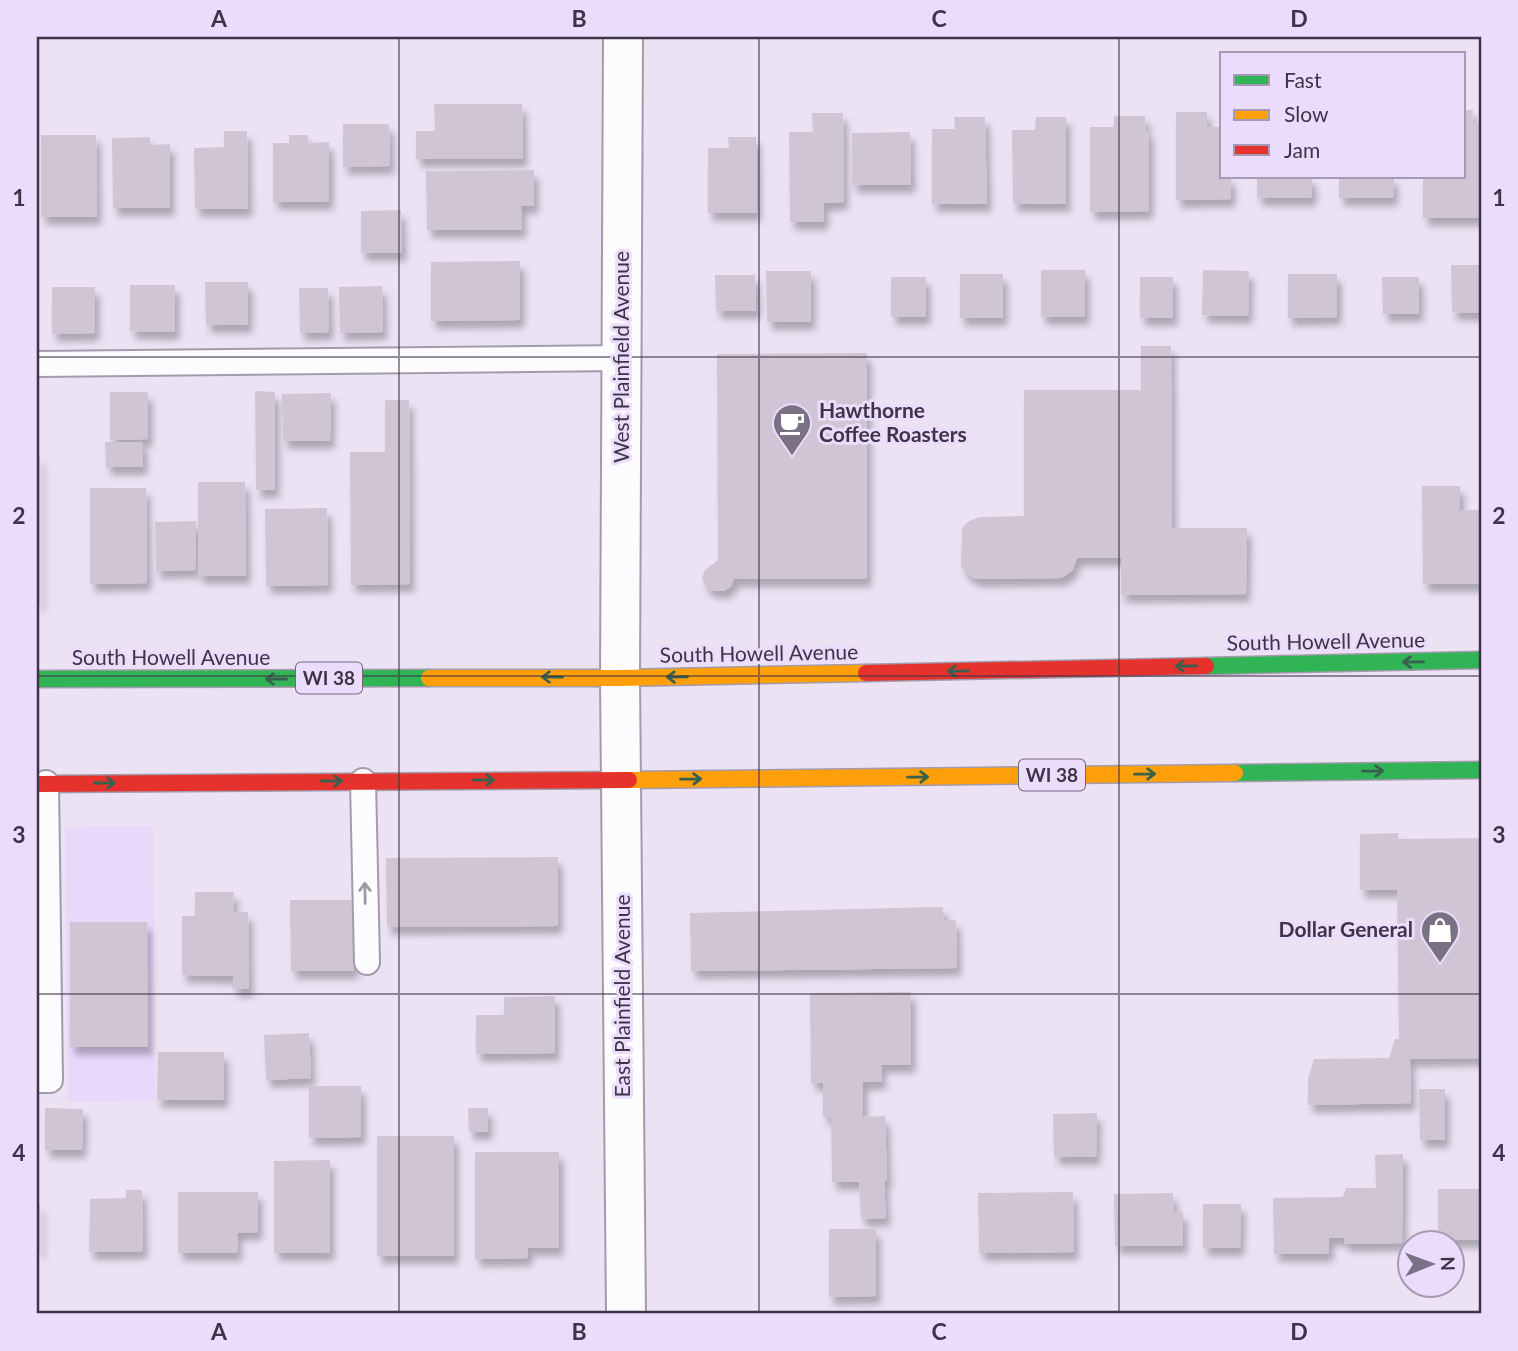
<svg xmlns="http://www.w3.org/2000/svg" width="1518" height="1351" font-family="Lato,sans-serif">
  <defs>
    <filter id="shadow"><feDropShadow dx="4.5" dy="8" stdDeviation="3.5" flood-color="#0004"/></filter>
  </defs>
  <rect width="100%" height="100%" fill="#ebe3f4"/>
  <path fill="#e8d8fa" d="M153 826 155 1101 68 1102 65 827Z"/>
  <path fill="#d0c5d4" filter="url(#shadow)" d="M434 104H522L523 159H416V131H435Z
    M1464 110H1473L1472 122 1479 123V218H1423V177H1464Z
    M1176 112H1207V127H1222V177H1231V199L1176 200Z
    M812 113H843L844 202 824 203V222H790L789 132H813Z
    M1114 116H1145L1146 131 1149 132V211L1090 212V127H1114Z
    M954 117H985L987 204H932V129H955Z
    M1036 117H1066V204H1013L1012 130H1035Z
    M343 124H389L390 166 343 167Z
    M224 131H247L248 209H195L194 148 224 147Z
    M910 132 911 185H852V133Z
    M41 135H96L97 217H41Z
    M289 135H308V143L329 142V202H273V143H289Z
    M150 137V145L170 144V208H113L112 138Z
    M728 137H756L757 213H708V148H729Z
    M534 170V206H521L522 230H427L426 171Z
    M1257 177H1312V198H1257Z
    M1339 177H1394L1393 198H1339Z
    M401 210 402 253H361V211Z
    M520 261V320L431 321V262Z
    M1451 265H1481V313L1452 312Z
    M1041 270H1085V317H1041Z
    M1203 270 1249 271 1248 316 1202 315Z
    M766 271H811V322H767Z
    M960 274H1003V318H960Z
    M1288 274H1337V317L1288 318Z
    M715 275H755L756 311H716Z
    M891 277H926V317H891Z
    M1140 277H1173V318H1140Z
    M1382 277H1419V314H1383Z
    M205 282H248V325H206Z
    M130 285H175V332L130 331Z
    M382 286 383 332 340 333 339 287Z
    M52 287H95V333L52 334Z
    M299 288H328L329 332 300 333Z
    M1141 346H1171L1172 528H1247L1246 594 1121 595V558H1077L1072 571 1061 578 977 579 968 575 961 566 962 528 969 521 979 517 1024 516V390H1141Z
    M867 353V579H734L731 586 724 591 710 590 705 585 702 578 705 570 718 560 717 354Z
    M255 391 275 392V490H256Z
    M110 392H148V439L110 440Z
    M331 393 330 441H283L282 394Z
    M385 400H409L410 584 351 585 350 452H385Z
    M105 442H143V467H106Z
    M37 456H40V604H37Z
    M198 482H245L246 576H198Z
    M1422 486H1460V510H1481V584H1423Z
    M90 488H146L147 583 90 584Z
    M327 508 328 585 266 586 265 509Z
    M196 521 195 570 156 571 155 522Z
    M1398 833V839L1481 838V1058L1410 1059 1411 1103 1308 1105V1079L1314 1059 1389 1058 1395 1039H1399L1397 890H1360V834Z
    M558 857V926L387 927 386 858Z
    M195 892H234L233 912H248L249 989H233V976L182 975V916H195Z
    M290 900H354V971H291Z
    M934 907H943L944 920H956L957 968 691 971 690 913Z
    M70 922H147L148 1047H70Z
    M911 992V1065H881L882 1082H863V1117L885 1116 887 1181H884L886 1218 861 1219 859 1182H832L831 1118 843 1116 823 1117V1083H811L810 993Z
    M555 996V1053L476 1054V1015H504V997Z
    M309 1033 311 1078 266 1080 264 1035Z
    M158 1052H224V1100H157Z
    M309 1086H361V1137L309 1138Z
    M1419 1089H1445V1140H1420Z
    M45 1108 83 1109 82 1150H45Z
    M468 1108H488V1132H469Z
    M1097 1113 1096 1157H1054L1053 1114Z
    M377 1136H454V1256H377Z
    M475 1152H559V1248H528V1258L475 1259Z
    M1403 1154 1402 1243 1344 1244V1238H1329V1254H1274L1273 1198 1343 1197 1346 1188H1376L1375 1155Z
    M330 1160V1253H274V1161Z
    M1438 1189H1481V1240H1438Z
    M126 1190H142L143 1251 89 1252 90 1199 126 1198Z
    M178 1192H258V1232L237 1233 238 1253H178Z
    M1073 1192 1074 1252 979 1253 978 1193Z
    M1173 1193 1174 1212H1183V1246H1115L1114 1194Z
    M37 1204H40V1251H37Z
    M1203 1204H1241L1240 1248H1203Z
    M829 1229H876V1296L829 1297Z"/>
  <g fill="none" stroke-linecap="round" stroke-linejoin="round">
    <defs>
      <path id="lane" d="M37 364 622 358
        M363 781 367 962
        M37 1080H50L46 783"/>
      <path id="street" d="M623 37 620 678 626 1314"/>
      <path id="fast" d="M1206 666 1481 660
        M37 679 429 678
        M1235 773 1481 770"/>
      <path id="slow" d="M429 678H620L866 673
        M629 780 1235 773"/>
      <path id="jam" d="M866 673 1206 666
        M37 784 629 780"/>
    </defs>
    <use href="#lane" stroke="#a39bab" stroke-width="28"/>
    <use href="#street" stroke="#a39bab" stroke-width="42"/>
    <use href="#fast" stroke="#a39bab" stroke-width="19"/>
    <use href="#slow" stroke="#a39bab" stroke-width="19"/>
    <use href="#jam" stroke="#a39bab" stroke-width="19"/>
    <use href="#lane" stroke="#fcfbfd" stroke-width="24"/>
    <use href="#street" stroke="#fcfbfd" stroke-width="38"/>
    <use href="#fast" stroke="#30b455" stroke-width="16"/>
    <use href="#slow" stroke="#ff9f0a" stroke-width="16"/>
    <use href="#jam" stroke="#e5322d" stroke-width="16"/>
  </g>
  <defs><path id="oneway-shaft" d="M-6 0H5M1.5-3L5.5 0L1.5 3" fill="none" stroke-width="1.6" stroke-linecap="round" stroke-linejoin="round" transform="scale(1.75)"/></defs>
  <g stroke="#39614d">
    <use href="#oneway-shaft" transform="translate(1413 662) rotate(179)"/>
    <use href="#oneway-shaft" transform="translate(1186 666) rotate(179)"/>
    <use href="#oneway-shaft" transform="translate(958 671) rotate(179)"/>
    <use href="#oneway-shaft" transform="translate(552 677) rotate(180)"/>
    <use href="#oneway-shaft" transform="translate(677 677) rotate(179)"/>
    <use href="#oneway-shaft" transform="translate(276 679) rotate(180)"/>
    <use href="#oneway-shaft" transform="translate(1373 771) rotate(-1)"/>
    <use href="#oneway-shaft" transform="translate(1145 774) rotate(-1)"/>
    <use href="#oneway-shaft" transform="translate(918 777) rotate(-1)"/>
    <use href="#oneway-shaft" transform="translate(691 779) rotate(-1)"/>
    <use href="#oneway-shaft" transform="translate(484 780)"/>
    <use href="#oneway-shaft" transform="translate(332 781)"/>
    <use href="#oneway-shaft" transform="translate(105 783)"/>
  </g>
  <use stroke="#9d98a2" href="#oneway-shaft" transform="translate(365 893) rotate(-91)"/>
  <path fill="none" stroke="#3e3448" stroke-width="2" stroke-opacity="0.55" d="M399 37V1314M759 37V1314M1119 37V1314M37 357H1481M37 676H1481M37 994H1481"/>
  <defs>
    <symbol id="cafe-pin" viewBox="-11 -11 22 30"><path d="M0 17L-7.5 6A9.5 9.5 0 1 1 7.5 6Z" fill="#7b7184" stroke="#ebdcfb"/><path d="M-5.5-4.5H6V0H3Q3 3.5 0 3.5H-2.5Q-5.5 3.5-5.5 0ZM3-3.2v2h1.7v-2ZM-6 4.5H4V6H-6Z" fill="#fff"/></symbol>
    <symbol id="shop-pin" viewBox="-11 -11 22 30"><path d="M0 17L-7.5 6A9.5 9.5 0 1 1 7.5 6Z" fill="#7b7184" stroke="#ebdcfb"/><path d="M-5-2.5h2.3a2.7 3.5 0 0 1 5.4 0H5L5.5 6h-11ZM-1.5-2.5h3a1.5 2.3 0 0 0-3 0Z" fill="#fff"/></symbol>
  </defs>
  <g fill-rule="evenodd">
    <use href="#cafe-pin" x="770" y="401" width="44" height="60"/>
    <use href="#shop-pin" x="1418" y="908" width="44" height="60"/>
  </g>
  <g text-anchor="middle" stroke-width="6" stroke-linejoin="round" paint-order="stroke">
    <g fill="#ebdcfb" stroke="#72667e" stroke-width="2">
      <rect x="296" y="662.5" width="66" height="31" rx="5"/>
      <rect x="1019" y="759.5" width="66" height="31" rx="5"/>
    </g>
    <g font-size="19" font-weight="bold" fill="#3e3448">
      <text x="329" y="685">WI 38</text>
      <text x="1052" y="782">WI 38</text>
    </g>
    <g font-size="21" fill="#3e3448" stroke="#ebdcfb">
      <text transform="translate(622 357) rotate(-90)" y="7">West Plainfield Avenue</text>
      <text transform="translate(1326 642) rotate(-1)" y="7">South Howell Avenue</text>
      <text transform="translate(759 654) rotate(-1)" y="7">South Howell Avenue</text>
      <text x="171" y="665">South Howell Avenue</text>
      <text transform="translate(623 996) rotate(-90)" y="7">East Plainfield Avenue</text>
    </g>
    <g font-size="21" font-weight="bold" fill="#3e3448" stroke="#ebdcfb" text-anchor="start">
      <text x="819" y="418">Hawthorne<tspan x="819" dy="24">Coffee Roasters</tspan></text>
      <text x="1413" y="937" text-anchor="end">Dollar General</text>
    </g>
  </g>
  <rect width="1518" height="1351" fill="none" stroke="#ebdcfb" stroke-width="77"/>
  <rect x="1220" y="52" width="245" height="126" fill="#ebdcfb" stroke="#a699b3" stroke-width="2"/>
  <rect x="1234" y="75" width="35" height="10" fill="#30b455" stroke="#a699b3" stroke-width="2"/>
  <text x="1284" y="88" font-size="21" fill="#3e3448">Fast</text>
  <rect x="1234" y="110" width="35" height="10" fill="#ff9f0a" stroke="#a699b3" stroke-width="2"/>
  <text x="1284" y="122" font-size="21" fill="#3e3448">Slow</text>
  <rect x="1234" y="145" width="35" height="10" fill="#e5322d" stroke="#a699b3" stroke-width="2"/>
  <text x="1284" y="158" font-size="21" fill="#3e3448">Jam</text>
  <g transform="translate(1431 1264) rotate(89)"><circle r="33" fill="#ebdcfb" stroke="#a699b3" stroke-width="2"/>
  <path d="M0-5L12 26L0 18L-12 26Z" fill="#7b7184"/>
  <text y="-10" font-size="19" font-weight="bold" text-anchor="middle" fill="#3e3448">N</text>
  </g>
  <rect x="38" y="38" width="1442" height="1274" fill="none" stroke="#3e3448" stroke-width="2.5"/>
  <g font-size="23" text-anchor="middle" font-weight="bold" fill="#3e3448">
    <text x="219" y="27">A</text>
    <text x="579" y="27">B</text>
    <text x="939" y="27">C</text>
    <text x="1299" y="27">D</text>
    <text x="19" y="206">1</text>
    <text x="1499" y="206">1</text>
    <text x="19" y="524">2</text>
    <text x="1499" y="524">2</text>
    <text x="19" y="843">3</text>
    <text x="1499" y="843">3</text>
    <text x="19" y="1161">4</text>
    <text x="1499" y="1161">4</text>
    <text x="219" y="1340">A</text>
    <text x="579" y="1340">B</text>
    <text x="939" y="1340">C</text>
    <text x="1299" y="1340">D</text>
  </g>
</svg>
